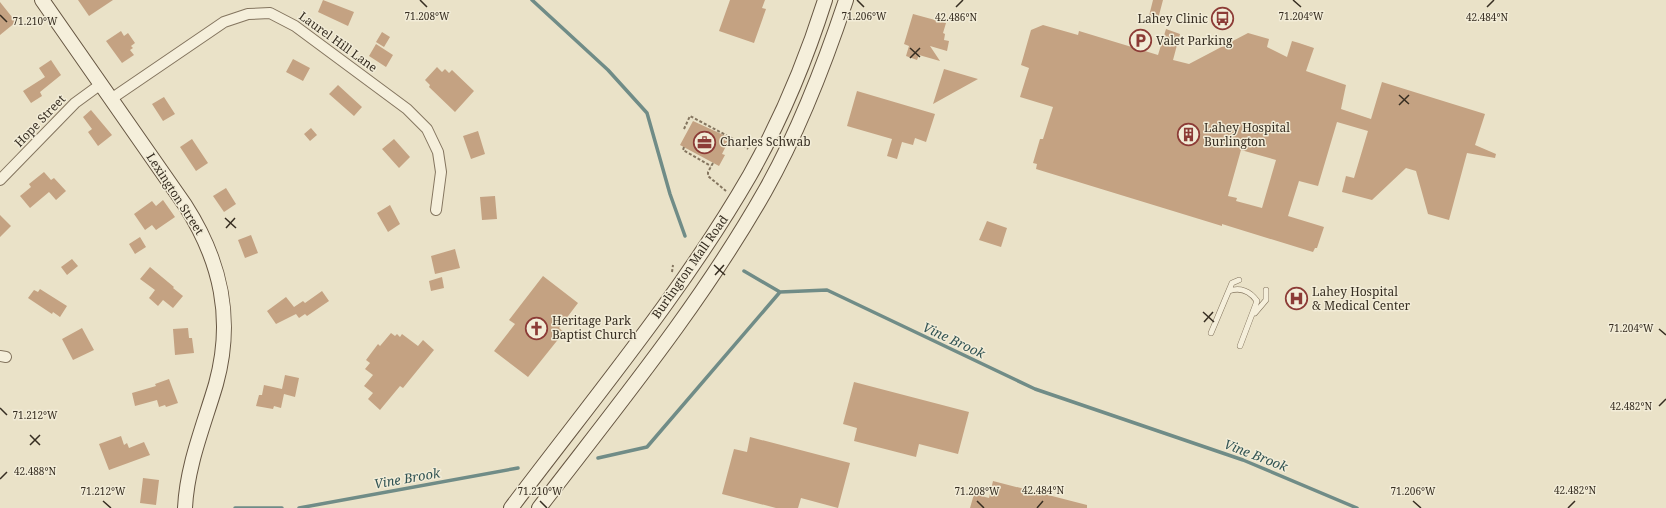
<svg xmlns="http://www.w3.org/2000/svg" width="1666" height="508" font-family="'Noto Serif',serif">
  <rect width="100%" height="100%" fill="#eae2c8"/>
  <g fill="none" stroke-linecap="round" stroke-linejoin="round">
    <path stroke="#708c87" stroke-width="3.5" d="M532 0 608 70 647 113 670 194 685 236
      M744 271 780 292
      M598 458 647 447 780 292 827 290 1035 389 1243 460 1357 508
      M235 508H282
      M299 508 518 468"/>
  </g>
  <path fill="#c4a282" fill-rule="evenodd" d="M78 0H113L89 16Z
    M323 0 354 12 348 26 318 12Z
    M730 0H765L762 8 766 9 754 43 719 31Z
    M1153 0H1163L1158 19 1149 16Z
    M0 2 16 22 0 35Z
    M913 14 946 23 943 33 945 34 944 40 949 41 947 51 930 46 940 61 919 55 917 60 906 56 909 46 904 44Z
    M1043 25 1078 35 1079 31 1158 55 1166 29 1180 34 1173 60 1189 64 1248 33 1269 39 1267 47 1287 57 1292 41 1299 43 1314 48 1306 71 1346 85 1341 109 1371 119 1382 82 1485 114 1475 145 1496 154 1495 158 1467 153 1449 220 1428 214 1416 171 1406 168 1372 200 1342 192 1346 176 1354 178 1368 131 1337 122 1318 186 1299 181 1288 216 1324 227 1317 248H1315L1313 252 1222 224V226L1036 169 1037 164 1033 163 1040 139H1043L1053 107 1020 97 1029 68 1021 65 1031 30ZM1241 150 1276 160 1262 208 1236 201 1237 198 1228 196Z
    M121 31 124 36 128 33 135 43 131 46 133 48 130 50 134 55 122 63 106 41Z
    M382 32 390 37 384 47 376 42Z
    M376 44 393 55 386 67 369 56Z
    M293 59 310 68 303 81 286 72Z
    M51 60 61 75 40 92 42 96 31 103 23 91 45 77 39 68Z
    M437 67 442 72 445 69 449 73 452 70 474 91 455 112 429 87 430 85 425 80Z
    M944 69 978 79 933 104Z
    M338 85 362 107 354 116 329 94Z
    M857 91 935 114 926 142 915 138 913 145 902 142 897 159 887 156 892 139 847 126Z
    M164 97 175 114 163 121 152 104Z
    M91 110 112 135 98 146 88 132 92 129 83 117Z
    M693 121 730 138 722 154 725 155 719 166 680 145Z
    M311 128 317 135 310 141 304 134Z
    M478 131 485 154 471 159 463 136Z
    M192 139 208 163 196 171 180 147Z
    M394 139 410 157 399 168 382 149Z
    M44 172 51 180 54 178 66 191 56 200 49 192 30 208 20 196 31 187 29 184Z
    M226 188 236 204 224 212 213 196Z
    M495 196 497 219 482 220 480 197Z
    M163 200 175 217 156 230 152 225 145 230 134 214 152 201 156 206Z
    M390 205 400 224 388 232 377 213Z
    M0 215 11 226 0 237Z
    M987 221 1007 228 1001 247 979 240Z
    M251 235 258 253 245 258 238 240Z
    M140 237 146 247 135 254 129 244Z
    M455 249 460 268 435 274 431 256Z
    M72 259 78 266 67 275 61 267Z
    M150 267 174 287 173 288 183 296 173 308 163 300 158 306 149 298 155 290 140 279Z
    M543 276 578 303 559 328 564 332 528 377 494 351 515 324 509 320Z
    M442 277 444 288 431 291 429 281Z
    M40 289 67 306 60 317 53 312 52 314 28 298 34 290 38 292Z
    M322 291 329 301 307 316 305 314 299 318 296 314 276 324 267 311 286 297 294 307 303 301 305 303Z
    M82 328 94 350 73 360 62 339Z
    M188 328 189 338H192L194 353 175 355 173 329Z
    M391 333 395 336 397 334 400 337 402 334 418 346 423 340 434 350 403 388 400 386 380 410 368 399 373 393 364 386 373 375 365 369 370 363 366 360 378 344 380 346Z
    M285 375 299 378 295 397 284 394 281 408 274 406 273 409 256 406 259 395H262L264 385 282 389Z
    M169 379 178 403 166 407 165 405 159 407 157 400 135 406 132 393 156 386 155 384Z
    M854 382 969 412 958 454 919 444 916 457 854 441 857 428 843 424Z
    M121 436 124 445 127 443 129 448 144 442 150 455 109 470 99 444Z
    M750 437 850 463 838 508 801 498 798 508H776L722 494 734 449 747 452Z
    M143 478 159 480 156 505 140 503Z
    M993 481 1087 505V508H970L974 494 989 498Z"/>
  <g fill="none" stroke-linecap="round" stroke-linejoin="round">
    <defs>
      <path id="lane" d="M1229 291C1240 287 1250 291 1257 301L1240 346
        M1255 313 1266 300V290
        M1211 333 1232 283 1239 280"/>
      <path id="street" d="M111 99 224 22 248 14 270 13 295 26 407 109 427 129 438 152 441 172 436 210
        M0 180 75 103 101 84
        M0 356 6 357"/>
      <path id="secondary" d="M42 0 185 205C221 261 234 319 216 384 204 425 187 465 185 508
        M511 508C593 399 682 293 750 175 781 120 806 60 825 0
        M539 508C618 405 701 304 765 191 799 131 824 66 846 0"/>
    </defs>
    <use href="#lane" stroke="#84755f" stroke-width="6"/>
    <use href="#street" stroke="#84755f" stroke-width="12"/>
    <use href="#secondary" stroke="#665642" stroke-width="16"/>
    <path stroke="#84755f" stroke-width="2" stroke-dasharray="3 2" stroke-linecap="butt" d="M684 129 690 116 739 142 748 149
      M684 147 683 150 711 166
      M713 163 708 172V176L726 191
      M672 272 673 265"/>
    <use href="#lane" stroke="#f5efdb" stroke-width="5"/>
    <use href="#street" stroke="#f5efdb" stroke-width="10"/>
    <use href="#secondary" stroke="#f5efdb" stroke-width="14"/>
  </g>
  <path fill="none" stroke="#362d21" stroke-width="1.5" d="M420 0 427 7M857 0 864 7M1293 0 1301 7M956 7 963 0M1487 7 1494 0M0 15 7 22M910 48 920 57M910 58 920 48M1399 95 1409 104M1399 105 1409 95M225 218 236 228M226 228 235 218M714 265 725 275M715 275 724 265M1203 312 1214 322M1204 322 1213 312M1659 329 1666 335M1659 406 1666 399M0 408 7 415M30 435 40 445M30 445 40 435M0 479 7 472M103 501 111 508M540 501 547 508M977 501 984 508M1413 501 1421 508M1037 508 1043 501M1568 508 1575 501"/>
  <defs>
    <symbol id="bus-ring" viewBox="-11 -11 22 22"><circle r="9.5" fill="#f2ecd7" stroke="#8c3b36" stroke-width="1.5"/><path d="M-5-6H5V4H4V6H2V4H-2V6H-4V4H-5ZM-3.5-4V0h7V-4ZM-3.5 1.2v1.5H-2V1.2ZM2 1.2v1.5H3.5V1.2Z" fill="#8c3b36"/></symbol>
    <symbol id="parking-ring" viewBox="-11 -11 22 22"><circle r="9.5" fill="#f2ecd7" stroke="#8c3b36" stroke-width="1.5"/><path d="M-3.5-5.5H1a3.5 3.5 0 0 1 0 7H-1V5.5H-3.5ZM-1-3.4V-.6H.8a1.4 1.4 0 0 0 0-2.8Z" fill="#8c3b36"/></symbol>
    <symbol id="building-ring" viewBox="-11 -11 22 22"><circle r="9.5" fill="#f2ecd7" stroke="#8c3b36" stroke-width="1.5"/><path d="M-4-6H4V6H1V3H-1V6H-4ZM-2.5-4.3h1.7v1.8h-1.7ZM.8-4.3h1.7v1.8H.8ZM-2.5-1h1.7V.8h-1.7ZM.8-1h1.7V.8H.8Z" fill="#8c3b36"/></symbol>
    <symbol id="office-ring" viewBox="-11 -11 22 22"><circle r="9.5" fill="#f2ecd7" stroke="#8c3b36" stroke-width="1.5"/><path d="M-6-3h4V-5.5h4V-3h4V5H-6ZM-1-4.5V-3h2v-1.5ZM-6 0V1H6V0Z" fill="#8c3b36"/></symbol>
    <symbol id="hospital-ring" viewBox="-11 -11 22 22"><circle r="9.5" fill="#f2ecd7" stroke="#8c3b36" stroke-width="1.5"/><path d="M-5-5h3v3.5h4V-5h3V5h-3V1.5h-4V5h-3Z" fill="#8c3b36"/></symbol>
    <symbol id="church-ring" viewBox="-11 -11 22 22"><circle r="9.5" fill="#f2ecd7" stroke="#8c3b36" stroke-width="1.5"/><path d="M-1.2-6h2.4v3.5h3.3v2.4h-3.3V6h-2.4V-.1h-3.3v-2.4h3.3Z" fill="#8c3b36"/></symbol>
  </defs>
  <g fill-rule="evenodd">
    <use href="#bus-ring" x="1210" y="6" width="25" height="25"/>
    <use href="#parking-ring" x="1128" y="28" width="25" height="25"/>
    <use href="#building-ring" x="1176" y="122" width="25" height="25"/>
    <use href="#office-ring" x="692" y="130" width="25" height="25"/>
    <use href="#hospital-ring" x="1284" y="286" width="25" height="25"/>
    <use href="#church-ring" x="524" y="316" width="25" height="25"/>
  </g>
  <g text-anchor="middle" stroke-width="3" stroke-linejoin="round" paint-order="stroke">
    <g font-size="12" fill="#362d21" stroke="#f2ecd7" text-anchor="start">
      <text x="1208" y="23" text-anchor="end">Lahey Clinic</text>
      <text x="1156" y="45">Valet Parking</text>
      <text x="1204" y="132">Lahey Hospital<tspan x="1204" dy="14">Burlington</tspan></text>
      <text x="720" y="146">Charles Schwab</text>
      <text x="1312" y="296">Lahey Hospital<tspan x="1312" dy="14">&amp; Medical Center</tspan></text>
      <text x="552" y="325">Heritage Park<tspan x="552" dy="14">Baptist Church</tspan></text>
    </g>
    <g font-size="12" fill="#362d21" stroke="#f2ecd7">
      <text transform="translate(338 42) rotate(36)" y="4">Laurel Hill Lane</text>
      <text transform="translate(40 121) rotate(-46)" y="4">Hope Street</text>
      <text transform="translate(175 194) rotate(57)" y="4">Lexington Street</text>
      <text transform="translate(690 267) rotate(-55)" y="4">Burlington Mall Road</text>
    </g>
    <g font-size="13" font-style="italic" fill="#325454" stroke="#f2ecd7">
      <text transform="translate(954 340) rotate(25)" y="5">Vine Brook</text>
      <text transform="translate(1256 455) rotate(21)" y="5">Vine Brook</text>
      <text transform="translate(407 478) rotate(-10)" y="5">Vine Brook</text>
    </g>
  </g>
  <g font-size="10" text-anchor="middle" fill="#362d21" stroke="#f2ecd7" stroke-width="3" stroke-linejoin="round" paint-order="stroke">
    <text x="427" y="20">71.208°W</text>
    <text x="864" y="20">71.206°W</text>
    <text x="1301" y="20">71.204°W</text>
    <text x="956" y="21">42.486°N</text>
    <text x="1487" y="21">42.484°N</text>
    <text x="35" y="25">71.210°W</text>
    <text x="1631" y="332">71.204°W</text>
    <text x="1631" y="410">42.482°N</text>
    <text x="35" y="419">71.212°W</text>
    <text x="35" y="475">42.488°N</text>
    <text x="1043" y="494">42.484°N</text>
    <text x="1575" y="494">42.482°N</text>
    <text x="103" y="495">71.212°W</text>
    <text x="540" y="495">71.210°W</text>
    <text x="977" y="495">71.208°W</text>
    <text x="1413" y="495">71.206°W</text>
  </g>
</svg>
